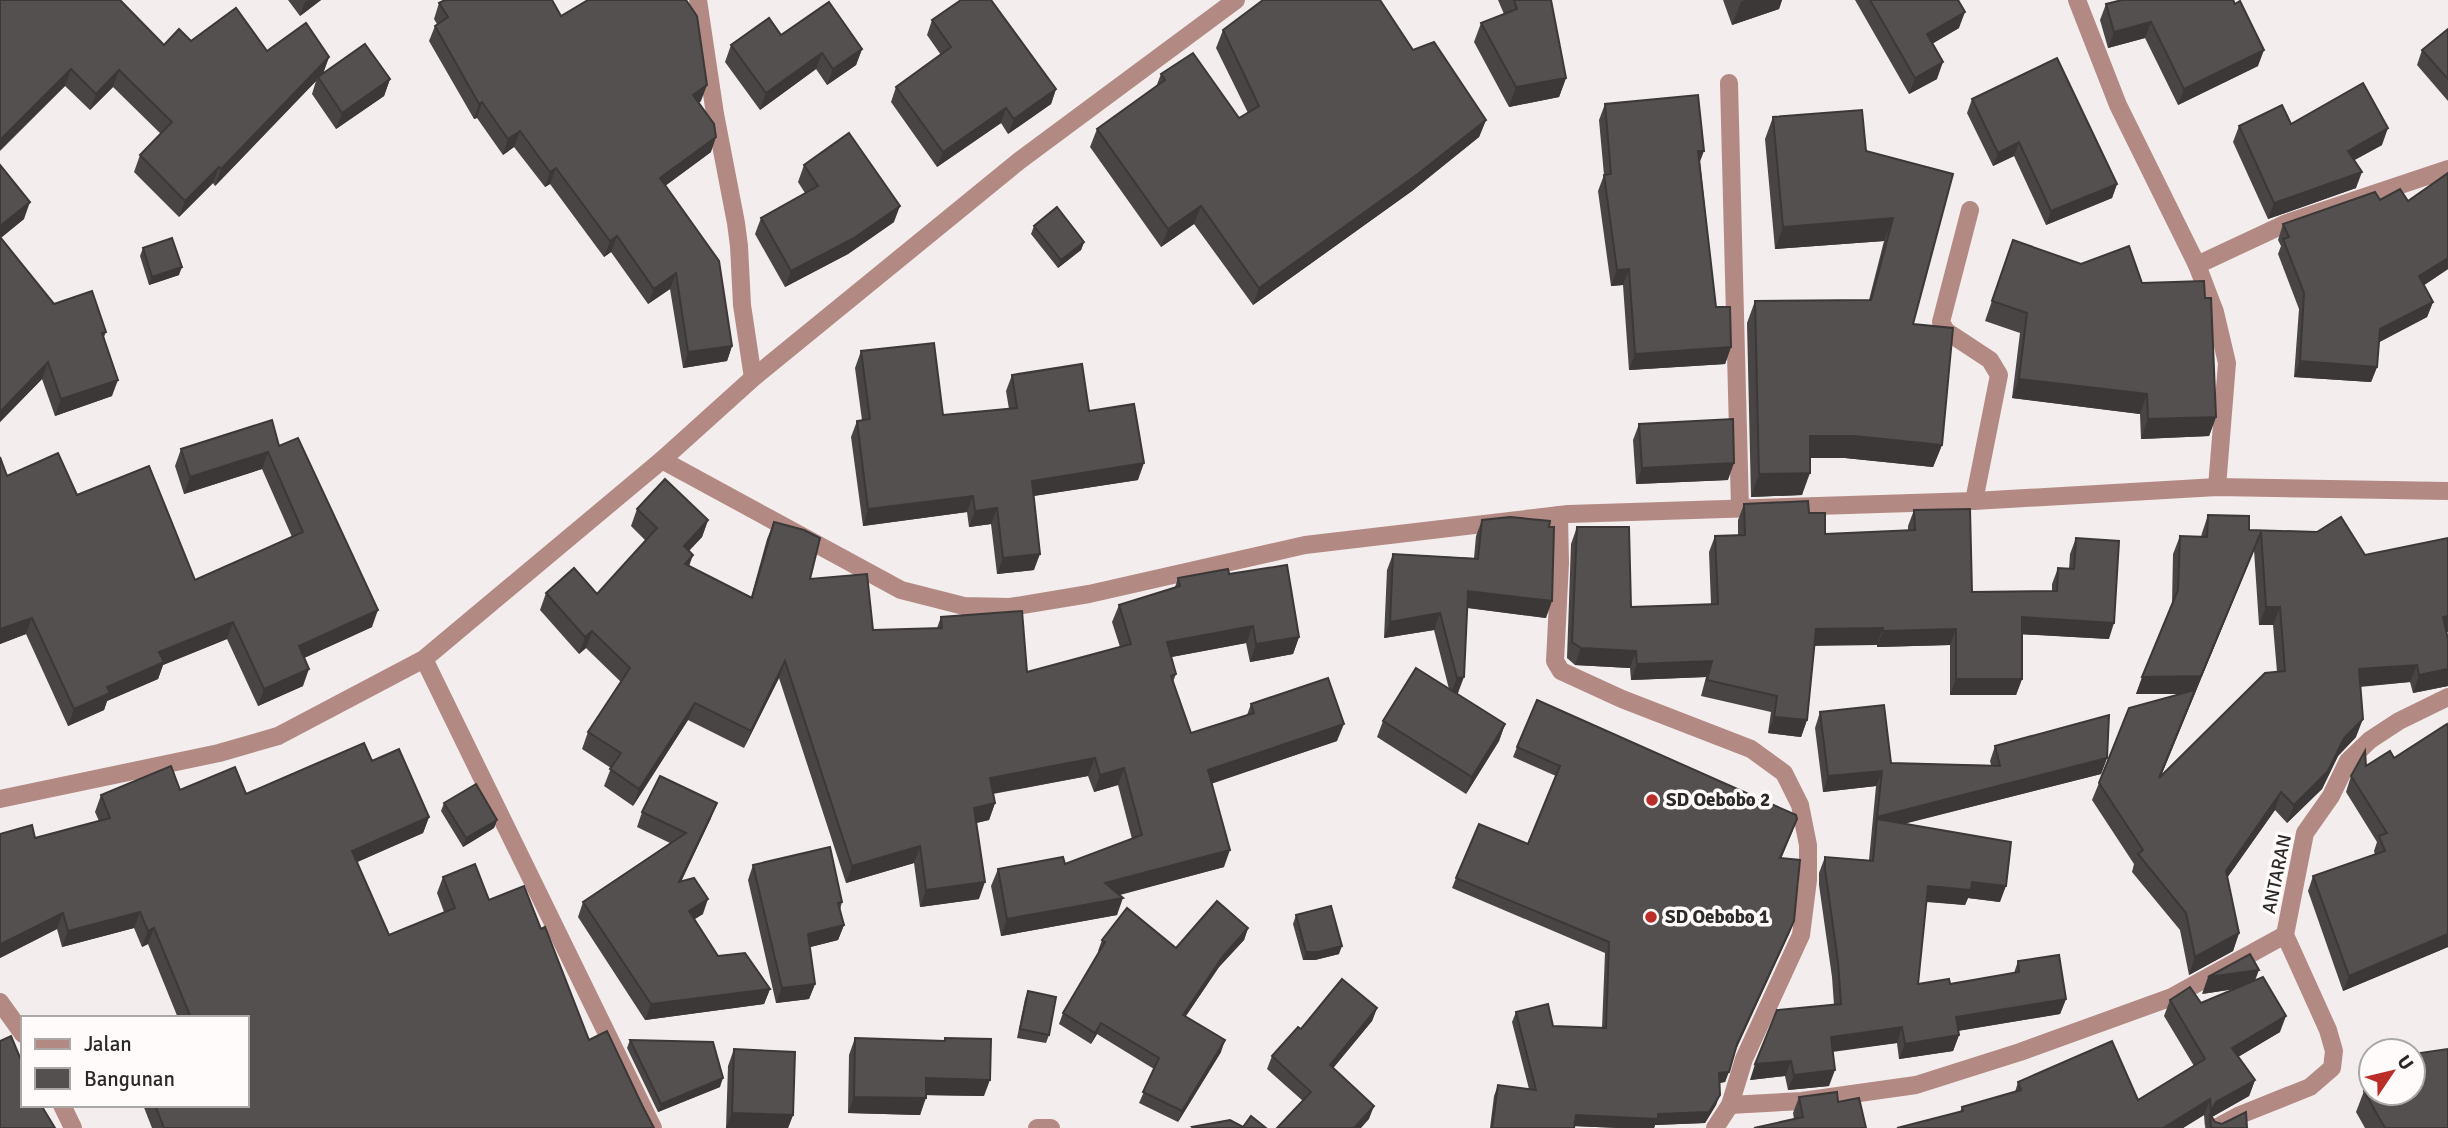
<svg xmlns="http://www.w3.org/2000/svg" width="2448" height="1128" font-family="Signika,sans-serif">
	<style>
		.lines { fill: none; stroke-linecap: round; stroke-linejoin: round }
		.minor { stroke: #b38984; stroke-width: 18 }
		.tertiary { stroke: #b38984; stroke-width: 18 }
		.wall { fill: #484544; fill-rule: evenodd }
		.shaded-wall { fill: #3b3837 }
		.building { fill: #54504f; stroke: #3b3837; stroke-width: 2 }
		.poi-dot { fill: #bb2d28; stroke: #fffbfb; stroke-width: 2.5 }
		.labels { text-anchor: middle; dominant-baseline: central; stroke-width: 7; stroke-linejoin: round; paint-order: stroke }
		.poi-label { font-size: 19px; font-weight: bold; fill: #2a2828; stroke: #fffbfb; text-anchor: start }
		.street-label { font-size: 19px; fill: #2a2828; stroke: #fffbfb }
	</style>
	<rect width="100%" height="100%" fill="#f3eded"/>
	<g class="lines">
		<g class="minor">
			<path d="M698,0L715,114L736,223L739,246L742,305L753,378"/>
			<path d="M2077,0L2118,105L2197,265L2215,312L2227,363L2217,487"/>
			<path d="M1729,83L1740,508"/>
			<path d="M1970,210L1941,322L1946,331L1990,360L1999,375L1974,501"/>
			<path d="M2197,265L2287,223L2448,169"/>
			<path d="M662,460L901,590L964,606L1010,607L1089,594L1305,545L1568,514L1974,501L2217,487L2448,491"/>
			<path d="M1559,515L1560,563L1555,661L1561,671L1622,699L1751,749L1784,773L1800,805L1808,845V880L1801,935L1744,1059L1730,1105L1715,1128"/>
			<path d="M424,659L653,1128"/>
			<path d="M0,1002L23,1034"/>
			<path d="M62,1105L73,1128"/>
			<path d="M1730,1105L1802,1101L1916,1085L2020,1052L2172,997L2285,935"/>
			<path d="M1037,1128H1051"/>
			<path d="M2216,1128L2240,1115L2310,1087L2332,1068L2334,1051L2328,1030L2285,935L2305,833L2331,796L2348,761L2370,740L2399,721L2448,697"/>
		</g>
		<path class="tertiary" d="M0,799L219,753L278,736L424,659L662,460L753,378L1019,161L1236,0"/>
	</g>
	<g class="wall">
		<path d="M0,0L164,45L191,41L267,51L329,57L323,73L390,79L384,96L336,129L312,94L316,81L215,186L213,183L179,217L134,172L140,155L161,134L113,87L90,110L65,86L0,151Z"/>
		<path d="M288,0H321L300,16Z"/>
		<path d="M1498,0H1551L1566,78L1559,97L1509,107L1474,42L1481,23L1504,14Z"/>
		<path d="M1723,0H1782L1779,9L1732,25Z"/>
		<path d="M1855,0H1958L1959,28L1932,44L1937,79L1909,94Z"/>
		<path d="M439,3L561,16L701,101L699,103L711,152L665,186L732,346L727,361L683,368L670,289L648,304L611,252L604,257L550,184L545,187L514,147L503,155L477,118L474,119L429,41L435,26L437,24L434,19Z"/>
		<path d="M2106,4H2235L2258,66L2178,105L2145,38L2108,48L2100,20Z"/>
		<path d="M932,20L1056,89L1051,104L1008,134L1001,123L937,167L891,102L896,87L941,55L927,35Z"/>
		<path d="M2448,29V101L2417,65L2422,50Z"/>
		<path d="M1223,30L1413,50L1486,120L1479,137L1412,191L1253,305L1194,224L1161,247L1090,147L1097,129L1156,87L1161,74L1239,118L1248,113L1216,48Z"/>
		<path d="M731,45L862,49L856,65L827,85L816,69L760,110L725,62Z"/>
		<path d="M1972,99L2117,184L2112,198L2046,225L2014,156L1993,166L1967,113Z"/>
		<path d="M1605,104L1700,162L1716,307L1731,347L1725,364L1629,370L1623,285L1611,286L1598,191L1604,175L1599,120Z"/>
		<path d="M1773,117L1866,151L1953,174L1913,324L1942,445L1933,467L1845,458H1810L1802,495L1751,497L1747,323L1755,301L1869,300L1884,241L1775,249L1765,139Z"/>
		<path d="M2291,124L2382,145L2354,160L2356,188L2268,219L2233,142L2239,126Z"/>
		<path d="M0,165L24,219L1,238L54,304L106,332L104,337L112,396L55,416L42,379L0,422Z"/>
		<path d="M804,165L894,222L848,254L785,287L755,234L761,218L805,193L798,182Z"/>
		<path d="M2448,173V269L2424,285L2433,302L2427,317L2379,342L2377,367L2371,382L2294,377L2299,309L2278,254L2281,246L2278,240L2283,224L2380,200L2408,201Z"/>
		<path d="M1034,226L1084,242L1081,250L1058,268L1031,234Z"/>
		<path d="M143,248L179,275L149,285L140,256Z"/>
		<path d="M2006,260L2081,264L2142,283L2205,298L2216,417L2209,436L2141,439L2140,414L2012,398L2020,333L1985,321Z"/>
		<path d="M861,351L943,415L1009,409L1006,391L1012,375L1089,411L1138,480L1034,496V570L997,574L991,524L969,527L967,512L863,526L851,437L857,421L862,420L855,368Z"/>
		<path d="M1639,424L1728,480L1636,484L1633,440Z"/>
		<path d="M279,446L372,627L304,658L303,686L258,706L227,639L163,665L158,679L107,701L104,710L68,726L26,634L0,644V457L7,476L77,495L195,580L292,537L262,469L184,494L175,466L181,449Z"/>
		<path d="M1744,504L1809,513L1825,534L1908,531V526L1914,510L1972,592L2052,591V584L2058,568L2069,569L2070,554L2076,538L2109,639L2022,634V679L2016,695H1950V645L1877,647V645H1814L1807,720L1801,737L1768,733L1771,712L1701,696L1706,677L1631,680L1630,668L1575,665L1567,658L1571,544L1577,527L1631,607L1711,604L1709,552L1715,536L1738,535V520Z"/>
		<path d="M637,509L708,520L702,537L689,551V566L751,597L767,539L774,522L810,579L873,630L937,628L941,617L1027,672L1120,647L1112,622L1119,605L1175,587L1178,578L1229,574L1299,637L1293,654L1250,662L1246,643L1171,657L1176,674L1173,682L1191,733L1247,715L1251,704L1337,741L1212,783L1224,867L1120,895L1117,915L1001,936L991,886L998,869L1065,864L1132,839L1118,785L1094,792L1088,776L993,794L995,803L989,820L976,823L979,899L920,907L914,863L846,883L779,678L744,748L688,720L633,806L604,786L611,768L582,749L588,732L621,682L586,648L579,654L540,610L546,593L597,594L646,541L631,526Z"/>
		<path d="M2208,515L2249,530L2365,555L2446,632L2448,686L2413,693L2410,682L2360,687L2356,737L2338,756L2322,789L2287,823L2275,810L2227,878L2239,933L2233,951L2189,975L2180,930L2132,872L2134,864L2092,800L2099,783L2182,694H2136L2172,605L2173,554L2180,536L2201,537L2202,533ZM2254,550L2259,625H2273L2277,672L2161,776Z"/>
		<path d="M1482,520L1546,618L1467,608L1458,693L1457,694L1505,724L1499,741L1466,794L1377,737L1383,721L1449,689L1434,630L1384,638L1387,570L1393,554L1474,558L1476,536Z"/>
		<path d="M1820,712L1891,763L1991,765L1990,761L1995,746L2107,758L2101,774L1906,823L2000,902L1968,898L1965,905L1926,902L1918,984H1950L2014,973L2018,961L2066,999L2060,1014L1958,1031L1959,1035L1953,1051L1899,1059L1897,1043L1832,1051L1829,1086L1788,1090L1785,1076L1750,1080L1834,1005L1832,977L1819,885V873L1825,857L1869,860L1876,786L1823,792L1815,728Z"/>
		<path d="M2448,726V947L2343,991L2308,891L2313,876L2375,855L2374,851L2377,842L2346,792L2351,776L2366,766L2394,758Z"/>
		<path d="M1517,747L1793,830L1781,859L1794,921L1735,1050L1725,1082L1720,1083L1716,1105L1705,1123L1655,1125L1654,1128H1619L1574,1126V1128H1490L1494,1096L1498,1085L1529,1089L1512,1022L1516,1012L1553,1026L1602,1028L1605,953L1452,888L1456,878L1528,844L1556,776L1513,757Z"/>
		<path d="M372,761L429,817L423,833L357,862L389,935L444,912L437,893L443,877L489,900L541,929L589,1040L642,1105L654,1128H152L143,1105H247V1018H178L148,944L142,947L134,928L62,947L57,929L0,958V834L35,838L99,821L95,812L101,795L180,790L246,794Z"/>
		<path d="M444,803L497,820L494,828L463,847L441,811Z"/>
		<path d="M642,812L711,818L681,881L703,914L694,919L718,956L770,989L764,1004L645,1020L578,917L583,902L670,843L637,827Z"/>
		<path d="M753,865L842,902L840,910L844,925L838,940L810,947L815,984L809,999L776,1003L748,880Z"/>
		<path d="M1296,915L1339,954L1315,960H1303L1293,924Z"/>
		<path d="M1248,928L1244,940L1219,967L1186,1016L1221,1052L1178,1122L1139,1103L1154,1069L1097,1034L1091,1044L1059,1024L1063,1013L1099,952L1098,951L1102,940L1176,948Z"/>
		<path d="M2255,980L2280,1032L2238,1057L2255,1080L2249,1096L2212,1117L2215,1122L2247,1128H2205L2206,1125L2205,1127L2204,1115L2183,1128H1897L1960,1112L1962,1107L2015,1092L2018,1082L2138,1100L2194,1066L2164,1016L2170,1000L2201,1003L2235,989L2202,994Z"/>
		<path d="M1028,991L1049,1035L1046,1043L1017,1038L1025,999Z"/>
		<path d="M1377,1008L1372,1021L1333,1068L1369,1119L1303,1101L1267,1069L1272,1056L1301,1029Z"/>
		<path d="M855,1038L944,1041L945,1038L984,1096L926,1095L920,1115L848,1113L849,1055Z"/>
		<path d="M630,1040L720,1087L658,1112L627,1048Z"/>
		<path d="M734,1049L793,1115L788,1128H726L728,1066Z"/>
		<path d="M2364,1091L2448,1128H2365L2356,1112Z"/>
		<path d="M1799,1097L1838,1102L1866,1128L1794,1119L1793,1113Z"/>
	</g>
	<g class="shaded-wall">
		<path d="M308,0H321L300,16L305,2Z"/>
		<path d="M1746,0H1782L1779,9L1732,25L1741,2Z"/>
		<path d="M1965,12L1959,28L1921,50L1927,34Z"/>
		<path d="M2151,22L2145,38L2108,48L2114,32Z"/>
		<path d="M862,49L856,65L827,85L833,69Z"/>
		<path d="M2264,50L2258,66L2178,105L2184,89Z"/>
		<path d="M822,53L816,69L760,110L766,93Z"/>
		<path d="M329,57L323,74L318,77L316,81L215,186L221,169Z"/>
		<path d="M1943,62L1937,79L1909,94L1915,78Z"/>
		<path d="M71,69L65,86L0,150V140Z"/>
		<path d="M119,70L113,87L90,110L96,94Z"/>
		<path d="M1566,78L1559,97L1509,107L1516,87Z"/>
		<path d="M390,79L384,96L336,129L342,113Z"/>
		<path d="M707,85L701,101L687,110L693,95Z"/>
		<path d="M1056,89L1051,104L1008,134L1014,119Z"/>
		<path d="M482,102L477,118L474,119L479,104Z"/>
		<path d="M1006,108L1001,123L937,167L943,152Z"/>
		<path d="M1486,120L1479,137L1412,191L1253,305L1259,288Z"/>
		<path d="M2388,128L2382,145L2342,167L2348,151Z"/>
		<path d="M520,131L514,147L503,155L508,139Z"/>
		<path d="M716,137L711,152L654,194L660,178Z"/>
		<path d="M2019,142L2014,156L1993,166L1998,153Z"/>
		<path d="M1698,151H1704L1698,167Z"/>
		<path d="M219,167L213,183L179,217L185,201Z"/>
		<path d="M556,168L550,184L545,187L550,172Z"/>
		<path d="M2362,172L2356,188L2268,219L2274,203Z"/>
		<path d="M2117,184L2112,198L2046,225L2051,211Z"/>
		<path d="M30,202L24,219L0,238V226Z"/>
		<path d="M900,206L894,222L848,254L785,287L791,271Z"/>
		<path d="M1201,206L1194,224L1161,247L1168,229Z"/>
		<path d="M1893,218L1884,241L1775,249L1783,227Z"/>
		<path d="M617,236L611,252L604,257L610,241Z"/>
		<path d="M1084,242L1081,250L1058,268L1061,260Z"/>
		<path d="M2448,258V269L2414,292L2419,276Z"/>
		<path d="M182,267L179,275L149,285L152,277Z"/>
		<path d="M1629,269L1623,285L1611,286L1617,270Z"/>
		<path d="M676,273L670,289L648,304L654,289Z"/>
		<path d="M2433,302L2427,317L2374,345L2380,329Z"/>
		<path d="M732,346L727,361L683,368L688,352Z"/>
		<path d="M1731,347L1725,364L1629,370L1635,354Z"/>
		<path d="M2300,361L2377,367L2371,382L2294,377Z"/>
		<path d="M48,362L42,379L0,422V412Z"/>
		<path d="M2019,379L2147,394L2140,414L2012,398Z"/>
		<path d="M118,380L112,396L55,416L61,399Z"/>
		<path d="M2216,417L2209,436L2141,439L2148,419Z"/>
		<path d="M1810,436H1854L1942,445L1933,467L1845,458H1802Z"/>
		<path d="M268,452L262,469L184,494L190,477Z"/>
		<path d="M1144,463L1138,480L1026,497L1032,481Z"/>
		<path d="M1734,463L1728,480L1636,484L1642,468Z"/>
		<path d="M1810,473L1802,495L1751,497L1759,474Z"/>
		<path d="M973,496L967,512L863,526L868,509Z"/>
		<path d="M997,508L991,524L969,527L975,511Z"/>
		<path d="M708,520L702,537L677,563L684,546Z"/>
		<path d="M2261,532L2254,550L2153,795L2194,694H2136L2142,677Z"/>
		<path d="M1040,554L1034,570L997,574L1003,558Z"/>
		<path d="M693,555L687,572L685,564Z"/>
		<path d="M1468,591L1552,601L1546,618L1462,607Z"/>
		<path d="M2266,607H2280L2273,625H2259Z"/>
		<path d="M378,610L372,627L293,663L299,646Z"/>
		<path d="M1440,613L1434,630L1384,638L1390,622Z"/>
		<path d="M2448,616V632L2437,634L2443,617Z"/>
		<path d="M2022,617L2114,623L2109,639L2016,634Z"/>
		<path d="M32,618L26,634L0,644V629Z"/>
		<path d="M233,622L227,639L163,665L158,679L107,701L104,710L68,726L74,709L159,652Z"/>
		<path d="M1253,626L1246,643L1161,659L1167,642Z"/>
		<path d="M1883,628L1877,645L1810,646L1816,629Z"/>
		<path d="M1956,629L1950,645L1877,647L1883,631Z"/>
		<path d="M592,631L586,648L579,654L585,637Z"/>
		<path d="M1299,637L1293,654L1250,662L1256,644Z"/>
		<path d="M1581,648L1636,651L1630,668L1575,665Z"/>
		<path d="M785,661L779,678L744,748L751,731Z"/>
		<path d="M1712,661L1706,677L1631,680L1637,664Z"/>
		<path d="M2417,665L2410,682L2352,687L2359,669Z"/>
		<path d="M309,669L303,686L258,706L264,689Z"/>
		<path d="M2448,669V686L2413,693L2419,675Z"/>
		<path d="M1464,677L1458,693L1451,694L1457,678Z"/>
		<path d="M1956,679H2022L2016,695H1950Z"/>
		<path d="M695,703L688,720L633,806L639,789Z"/>
		<path d="M1774,717L1807,720L1801,737L1768,733Z"/>
		<path d="M2363,719L2356,737L2338,756L2322,789L2287,823L2294,805L2344,738Z"/>
		<path d="M1344,724L1337,741L1202,787L1208,770Z"/>
		<path d="M1505,724L1499,741L1466,794L1472,777Z"/>
		<path d="M1095,758L1088,776L984,795L990,778Z"/>
		<path d="M2107,758L2101,774L1876,831L1877,819L1872,832L1877,817Z"/>
		<path d="M1124,768L1118,785L1094,792L1100,775Z"/>
		<path d="M1882,771L1876,786L1823,792L1828,776Z"/>
		<path d="M2281,792L2275,810L2219,889L2226,871Z"/>
		<path d="M717,803L711,818L674,897L679,882Z"/>
		<path d="M995,803L989,820L968,825L974,808Z"/>
		<path d="M429,817L423,833L346,867L352,851Z"/>
		<path d="M497,820L494,828L463,847L466,838Z"/>
		<path d="M920,846L914,863L846,883L852,866Z"/>
		<path d="M1230,850L1224,867L1099,900L1105,883Z"/>
		<path d="M985,882L979,899L920,907L926,890Z"/>
		<path d="M1972,882L2006,886L2000,902L1968,898L1965,905L1922,901L1928,886Z"/>
		<path d="M1123,898L1117,915L1001,936L1007,919Z"/>
		<path d="M708,899L703,914L684,926L689,911Z"/>
		<path d="M140,912L134,928L62,947L68,931Z"/>
		<path d="M63,913L57,929L0,958V948L1,944Z"/>
		<path d="M1794,921L1790,932L1734,1054L1737,1044Z"/>
		<path d="M844,925L838,940L803,949L808,934Z"/>
		<path d="M154,928L148,944L142,947L148,931Z"/>
		<path d="M1248,928L1244,940L1219,967L1179,1026L1183,1015L1223,956Z"/>
		<path d="M2239,933L2233,951L2189,975L2195,957Z"/>
		<path d="M2448,934V947L2343,991L2349,976Z"/>
		<path d="M1342,946L1339,954L1315,960H1303L1306,952Z"/>
		<path d="M2259,970L2253,986L2202,994L2208,977Z"/>
		<path d="M815,984L809,999L776,1003L782,988Z"/>
		<path d="M770,989L764,1004L645,1020L651,1004Z"/>
		<path d="M2066,999L2060,1014L1950,1032L1956,1017Z"/>
		<path d="M1377,1008L1372,1021L1325,1078L1330,1065Z"/>
		<path d="M2286,1016L2280,1032L2226,1064L2232,1048Z"/>
		<path d="M1101,1023L1097,1034L1091,1044L1095,1033Z"/>
		<path d="M1902,1027L1897,1043L1825,1053L1831,1037Z"/>
		<path d="M1959,1035L1953,1051L1899,1059L1905,1044Z"/>
		<path d="M1225,1040L1221,1052L1178,1122L1182,1111Z"/>
		<path d="M1791,1061L1785,1076L1750,1080L1755,1064Z"/>
		<path d="M1835,1070L1829,1086L1788,1090L1794,1075Z"/>
		<path d="M1729,1072L1725,1082L1715,1083L1719,1073Z"/>
		<path d="M723,1078L720,1087L658,1112L661,1104Z"/>
		<path d="M926,1078L990,1080L984,1096L920,1095Z"/>
		<path d="M2255,1080L2249,1096L2210,1118V1114L2205,1127L2211,1111L2216,1102Z"/>
		<path d="M1720,1095L1716,1105L1705,1123L1655,1125L1654,1128H1619L1572,1126L1576,1115L1658,1114Z"/>
		<path d="M854,1097L926,1098L920,1115L848,1113Z"/>
		<path d="M2210,1099L2204,1115L2183,1128H2163Z"/>
		<path d="M1374,1106L1369,1119L1361,1128H1354Z"/>
		<path d="M732,1113L793,1115L788,1128H726Z"/>
	</g>
	<g class="building">
		<path d="M0,0H120L164,45L179,29L191,41L236,8L267,51L306,23L329,57L221,169L219,167L185,201L140,155L172,122L119,70L96,94L71,69L0,140Z"/>
		<path d="M445,0H552L561,16L588,0H686L697,16L707,85L693,95L714,124L716,137L660,178L719,261L732,346L688,352L676,273L654,289L617,236L610,241L556,168L550,172L520,131L508,139L482,102L479,104L435,26L448,17L439,3Z"/>
		<path d="M961,0H991L1056,89L1014,119L1006,108L943,152L896,87L951,47L932,20Z"/>
		<path d="M1263,0H1380L1413,50L1434,42L1486,120L1419,173L1259,288L1201,206L1168,229L1097,129L1165,80L1161,74L1193,53L1239,118L1259,106L1223,30Z"/>
		<path d="M1514,0H1551L1566,78L1516,87L1481,23L1517,9Z"/>
		<path d="M1870,0H1958L1965,12L1927,34L1943,62L1915,78Z"/>
		<path d="M2122,0H2233L2235,4L2240,1L2264,50L2184,89L2151,22L2114,32L2106,4Z"/>
		<path d="M829,2L862,49L833,69L822,53L766,93L731,45L769,18L781,35Z"/>
		<path d="M2448,29V79L2422,50Z"/>
		<path d="M365,44L390,79L342,113L318,77Z"/>
		<path d="M2057,58L2117,184L2051,211L2019,142L1998,153L1972,99Z"/>
		<path d="M2363,83L2388,128L2348,151L2362,172L2274,203L2239,126L2282,105L2291,124Z"/>
		<path d="M1698,95L1704,151H1698L1716,307H1730L1731,347L1635,354L1629,269L1617,270L1604,175L1611,174L1605,104Z"/>
		<path d="M1862,110L1866,151L1953,174L1913,324L1953,328L1942,445L1854,436H1810V473L1759,474L1755,301L1871,300L1893,218L1783,227L1773,117Z"/>
		<path d="M849,133L900,206L854,238L791,271L761,218L818,186L804,165Z"/>
		<path d="M0,165L30,202L0,226Z"/>
		<path d="M2448,173V258L2419,276L2433,302L2380,329L2377,367L2300,361L2304,293L2283,239L2289,237L2283,224L2375,192L2380,200L2400,189L2408,201Z"/>
		<path d="M1057,207L1084,242L1061,260L1034,226Z"/>
		<path d="M0,237L54,304L92,291L106,332L102,333L118,380L61,399L48,362L0,412Z"/>
		<path d="M172,238L182,267L152,277L143,248Z"/>
		<path d="M2013,240L2081,264L2129,246L2142,283L2204,281L2205,298H2211L2216,417L2148,419L2147,394L2019,379L2027,313L1992,301Z"/>
		<path d="M934,343L943,415L1017,408L1012,375L1082,364L1089,411L1134,404L1144,463L1032,481L1040,554L1003,558L997,508L975,511L973,496L868,509L857,421L870,419L861,351Z"/>
		<path d="M1733,419L1734,463L1642,468L1639,424Z"/>
		<path d="M272,420L279,446L298,438L378,610L299,646L309,669L264,689L233,622L159,652L164,662L107,687L110,693L74,709L32,618L0,629V457L7,476L58,453L77,495L149,466L195,580L303,532L268,452L190,477L181,449Z"/>
		<path d="M665,479L708,520L684,546L693,555L685,564L752,598L774,522L804,530L820,538L810,579L867,574L873,630L942,628L941,617L1022,611L1027,672L1131,644L1119,605L1180,586L1178,578L1228,569L1229,574L1287,565L1299,637L1256,644L1253,626L1167,642L1176,674L1171,676L1191,733L1254,713L1251,704L1328,678L1344,724L1208,770L1230,850L1105,883L1123,898L1007,919L998,869L1063,857L1065,864L1142,835L1124,768L1100,775L1095,758L990,778L995,803L974,808L985,882L926,890L920,846L852,866L785,661L751,731L695,703L639,789L610,769L621,753L588,732L630,668L592,631L585,637L546,593L574,568L597,594L657,528L637,509Z"/>
		<path d="M1808,501L1809,513H1825V534L1915,530L1914,510L1970,509L1972,592L2057,591L2058,568L2074,569L2076,538L2119,541L2114,623L2022,617V679H1956V629L1883,631V628L1816,629L1807,720L1774,717L1777,696L1707,680L1712,661L1637,664L1636,651L1581,648L1572,642L1577,527H1629L1631,607L1718,604L1715,536L1745,535L1744,504Z"/>
		<path d="M2208,515L2249,516V530L2317,532L2341,517L2365,555L2448,538V616L2443,617L2448,639V669L2419,675L2417,665L2359,669L2363,719L2344,738L2328,771L2294,805L2281,792L2226,871L2239,933L2195,957L2186,913L2138,854L2143,850L2099,783L2129,708L2195,690L2159,778L2265,673L2285,671L2280,607H2266L2261,532L2201,676L2142,677L2178,590L2180,536L2207,537Z"/>
		<path d="M1510,517L1550,521L1549,527H1554L1552,601L1468,591L1464,677L1457,678L1440,613L1390,622L1393,554L1478,559L1482,520Z"/>
		<path d="M1416,668L1505,724L1472,777L1383,721Z"/>
		<path d="M1537,700L1796,815L1797,819L1780,858L1800,860L1794,921L1737,1044L1729,1072L1719,1073L1720,1095L1709,1112L1658,1114V1119L1576,1115L1574,1128H1492L1498,1085L1536,1090L1516,1012L1548,1004L1553,1026L1606,1028L1609,942L1456,878L1479,824L1528,844L1560,766L1517,747Z"/>
		<path d="M1884,705L1891,763L2000,766L1995,746L2109,715L2107,758L1877,817L1882,771L1828,776L1820,712Z"/>
		<path d="M2447,724L2448,726V934L2349,976L2313,876L2385,851L2379,836L2387,833L2351,776L2365,751L2366,766L2390,751L2394,758Z"/>
		<path d="M364,743L372,761L399,749L429,817L352,851L389,935L455,908L443,877L475,864L489,900L524,886L541,929L545,927L589,1040L607,1031L642,1105L654,1128H164L155,1105H247V1018H191L154,928L148,931L140,912L68,931L63,913L1,944L0,942V834L32,825L35,838L110,818L101,795L171,766L180,790L235,767L246,794Z"/>
		<path d="M660,776L717,803L679,882L694,878L708,899L689,911L718,956L745,953L770,989L651,1004L583,902L686,833L642,812Z"/>
		<path d="M476,784L497,820L466,838L444,803Z"/>
		<path d="M1877,819L2011,842L2006,886L1972,882L1971,890L1928,886L1918,984L1949,979L1950,984L2019,972L2018,961L2059,955L2066,999L1956,1017L1959,1035L1905,1044L1902,1027L1831,1037L1835,1070L1794,1075L1791,1061L1755,1064L1777,1010L1841,1004L1838,962L1825,869V857L1873,861Z"/>
		<path d="M830,847L842,902L838,903L844,925L808,934L815,984L782,988L753,865Z"/>
		<path d="M1217,901L1248,928L1223,956L1183,1015L1225,1040L1182,1111L1143,1092L1159,1058L1101,1023L1095,1033L1063,1013L1105,942L1102,940L1127,908L1176,948Z"/>
		<path d="M1331,906L1342,946L1318,952H1306L1296,915Z"/>
		<path d="M2250,954L2259,970L2208,977Z"/>
		<path d="M2263,977L2286,1016L2232,1048L2255,1080L2216,1102L2211,1111L2210,1099L2163,1128H1897L1963,1111L1962,1107L2021,1090L2018,1082L2112,1041L2138,1100L2205,1059L2170,1000L2190,987L2201,1003Z"/>
		<path d="M1342,979L1377,1008L1330,1065L1374,1106L1354,1128H1277L1311,1092L1272,1056L1298,1027L1301,1029Z"/>
		<path d="M1028,991L1056,997L1049,1035L1020,1029Z"/>
		<path d="M11,1036L23,1065V1105H41L55,1128H0V1041Z"/>
		<path d="M855,1038L945,1041V1038L991,1039L990,1080L926,1078V1098L854,1097Z"/>
		<path d="M630,1040L713,1042L723,1078L661,1104Z"/>
		<path d="M734,1049L795,1052L793,1115L732,1113Z"/>
		<path d="M2448,1049V1128H2385L2364,1091L2371,1087V1093H2413V1054Z"/>
		<path d="M1837,1092L1838,1102L1859,1098L1866,1128H1754L1803,1117L1799,1097Z"/>
		<path d="M2246,1112L2247,1128H2211L2210,1114L2215,1122L2222,1124Z"/>
		<path d="M1251,1116L1266,1128H1193L1192,1127L1230,1120L1243,1127Z"/>
	</g>
	<g class="poi-dot">
		<circle cx="1652" cy="800" r="7"/>
		<circle cx="1651" cy="917" r="7"/>
	</g>
	<g class="labels">
		<g class="poi-label">
			<text x="1666" y="800">SD Oebobo 2</text>
			<text x="1665" y="917">SD Oebobo 1</text>
		</g>
		<g class="street-label">
			<text transform="translate(2277 874) rotate(-78)">ANTARAN</text>
		</g>
	</g>
	<rect x="21" y="1016" width="228" height="91" fill="#fffbfb" stroke="#aaa7a7" stroke-width="2"/>
	<rect x="35" y="1039" width="35" height="10" fill="#b38984" stroke="#aaa7a7" stroke-width="2"/>
	<text x="84" y="1051" font-size="21" fill="#2a2828">Jalan</text>
	<rect x="35" y="1068" width="35" height="21" fill="#54504f" stroke="#aaa7a7" stroke-width="2"/>
	<text x="84" y="1086" font-size="21" fill="#2a2828">Bangunan</text>
	<g transform="translate(2392 1072) rotate(55)"><circle r="33" fill="#fffbfb" stroke="#aaa7a7" stroke-width="2"/>
	<path d="M0-5L12 26L0 18L-12 26Z" fill="#bb2d28"/>
	<text y="-10" font-size="19" font-weight="bold" text-anchor="middle" fill="#2a2828">U</text>
	</g>
</svg>
